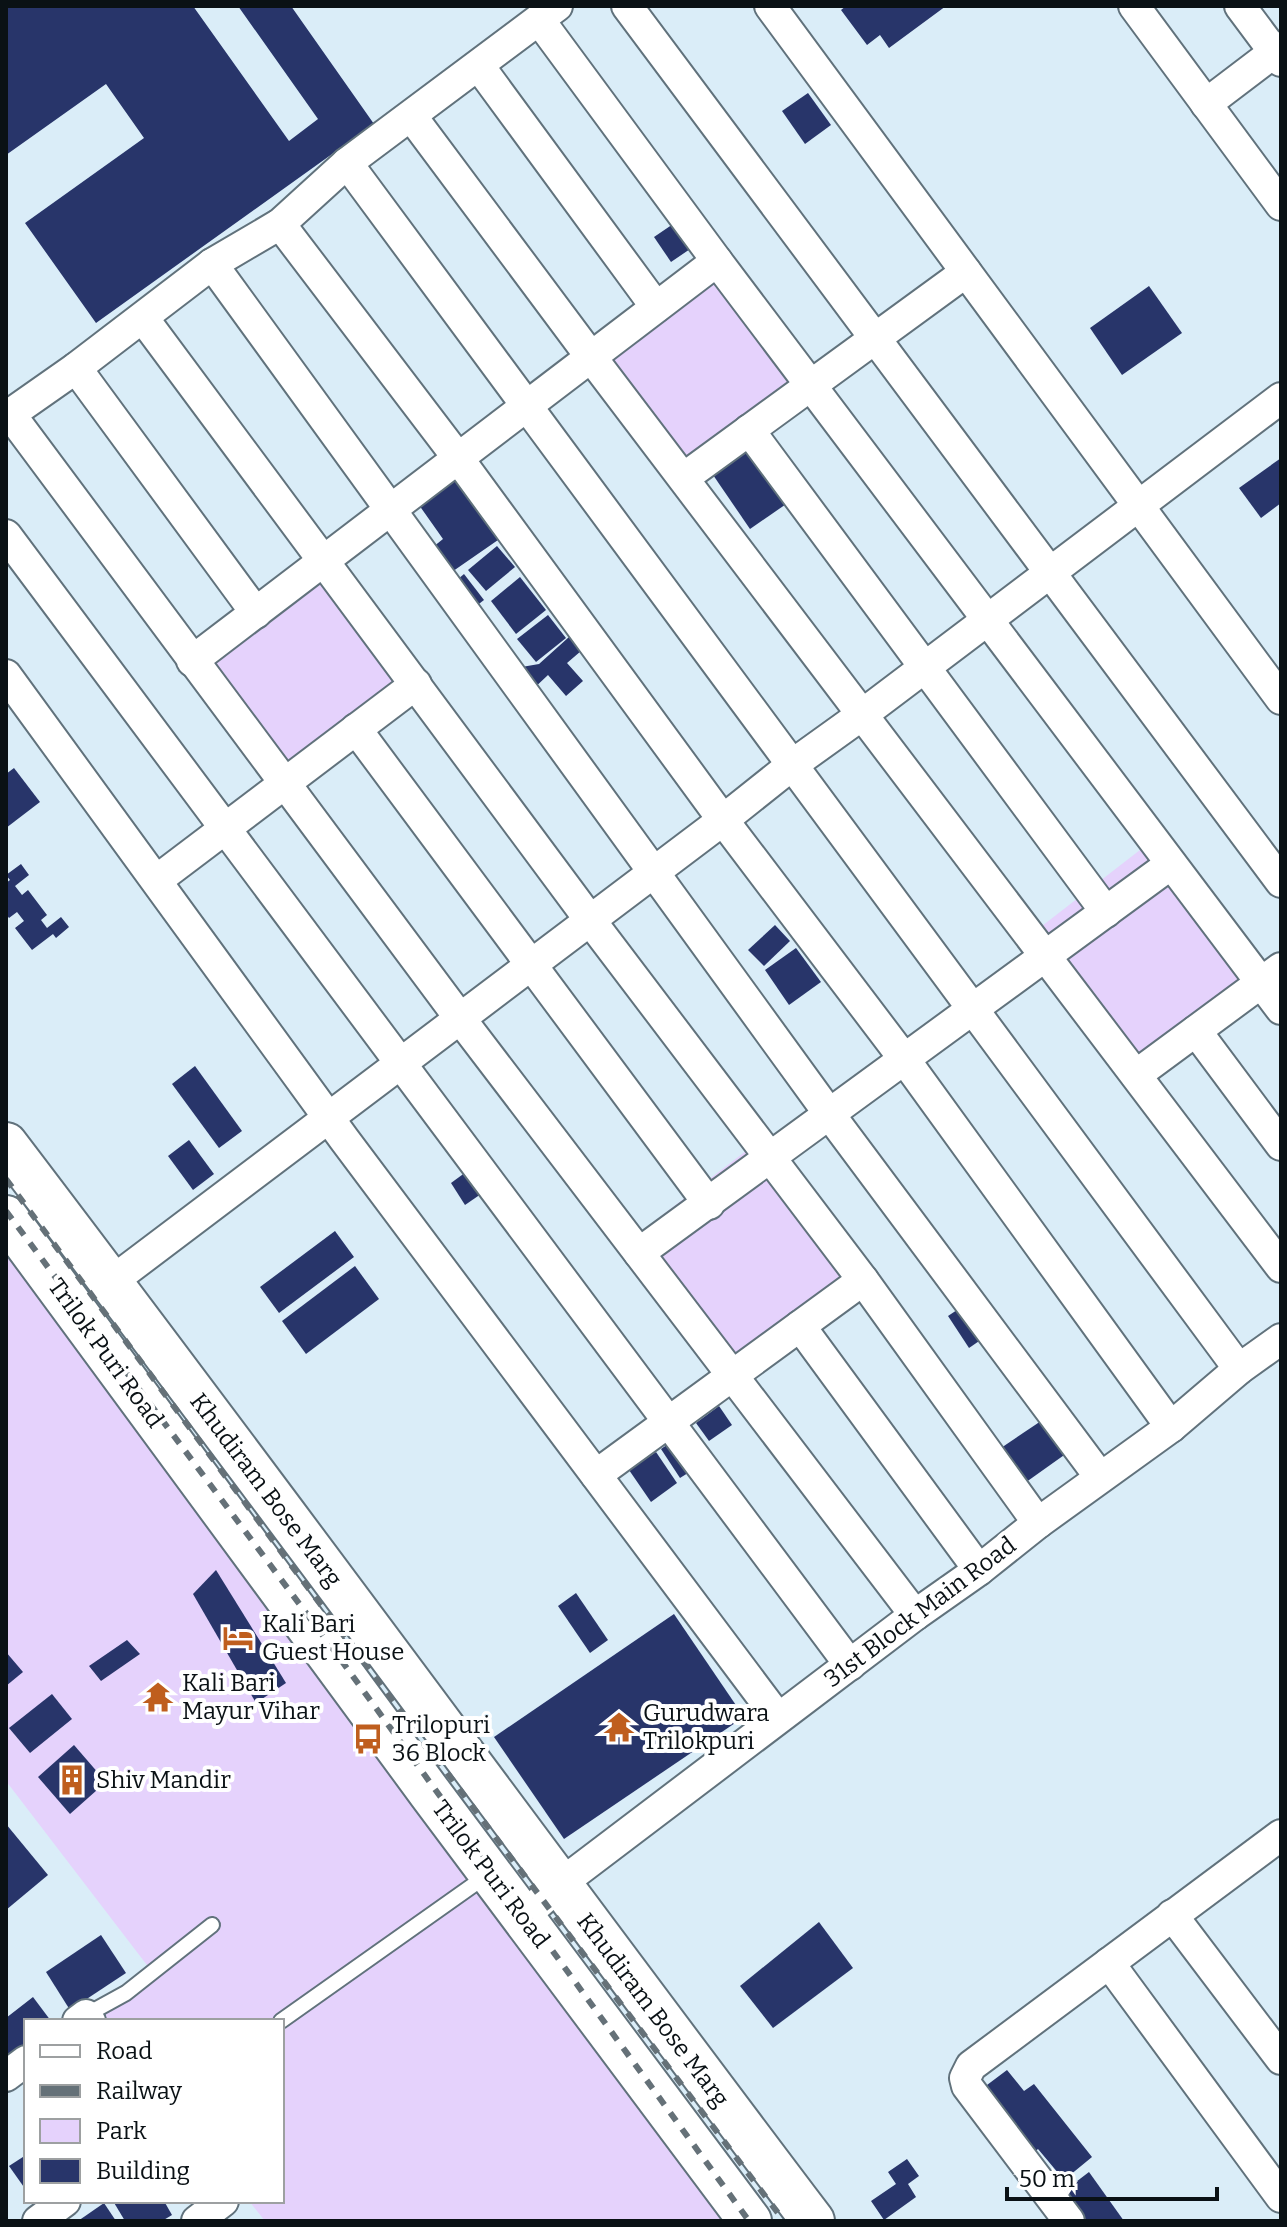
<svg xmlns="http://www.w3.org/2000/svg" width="1287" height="2227" font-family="Bitter,serif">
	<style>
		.green { fill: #e5d2fc }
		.building { fill: #28356a }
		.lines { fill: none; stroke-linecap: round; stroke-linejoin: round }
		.lane-casing { stroke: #61727c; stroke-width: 18 }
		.street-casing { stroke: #61727c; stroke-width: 34 }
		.secondary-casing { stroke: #61727c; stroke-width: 46 }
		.lane { stroke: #fff; stroke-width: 14 }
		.street { stroke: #fff; stroke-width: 30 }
		.secondary { stroke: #fff; stroke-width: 42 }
		.rail { stroke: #657178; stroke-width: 6; stroke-dasharray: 10 10; stroke-linecap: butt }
		.labels { text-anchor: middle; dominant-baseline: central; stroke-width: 8; stroke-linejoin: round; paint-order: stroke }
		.street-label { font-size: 24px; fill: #0a1115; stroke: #fff }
		.poi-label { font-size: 24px; fill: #0a1115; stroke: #fff; text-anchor: start }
	</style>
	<rect width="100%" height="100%" fill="#daedf8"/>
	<g class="green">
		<path d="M703,251L802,386L685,472L587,340Z"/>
		<path d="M311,551L410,685L293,772L195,640Z"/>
		<path d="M1149,843L1248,978L1131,1064L1033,933Z"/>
		<path d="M755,1144L854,1279L737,1365L639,1233Z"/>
		<path d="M6,1228L743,2221H265L249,2201H282V2021H109L102,2012L153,1973L6,1781Z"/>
	</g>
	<g class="building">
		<path d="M10,6H193L289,141L318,119L238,6H291L374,124L96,323L25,223L144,138L106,84L6,155V9Z"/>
		<path d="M846,6H946L889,48L880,35L867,45L841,10Z"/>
		<path d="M808,93L831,125L805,144L782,111Z"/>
		<path d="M679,220L696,245L671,262L654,237Z"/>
		<path d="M1149,286L1182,333L1122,375L1090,328Z"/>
		<path d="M752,443L792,500L750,529L711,472Z"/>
		<path d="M1281,458V503L1261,518L1239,488Z"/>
		<path d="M456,479L498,540L446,576L428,551L443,539L419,505Z"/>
		<path d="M497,546L515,567L486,591L468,570Z"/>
		<path d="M464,574L484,600L471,610L451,585Z"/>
		<path d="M520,577L546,610L516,634L491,601Z"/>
		<path d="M548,615L566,638L536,662L517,639Z"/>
		<path d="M569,637L581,651L567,663L583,681L566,696L548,675L530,692L510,669L539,664Z"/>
		<path d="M14,768L40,802L6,828V774Z"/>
		<path d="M21,864L29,875L15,886L22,895L28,890L47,915L41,920L47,928L61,917L69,927L56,938L53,934L32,950L15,928L24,921L17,912L9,918L6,914V883L10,880L6,875Z"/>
		<path d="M775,925L790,941L764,966L748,950Z"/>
		<path d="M796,948L821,982L789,1005L765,970Z"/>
		<path d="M195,1066L242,1131L219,1148L172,1084Z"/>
		<path d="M189,1140L214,1174L193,1190L168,1156Z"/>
		<path d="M466,1172L481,1194L465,1205L451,1183Z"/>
		<path d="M335,1231L354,1257L279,1313L260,1287Z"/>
		<path d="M355,1266L379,1299L306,1354L282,1321Z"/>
		<path d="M963,1306L985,1337L969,1348L948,1316Z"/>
		<path d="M719,1406L732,1425L709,1441L696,1423Z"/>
		<path d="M1044,1419L1067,1453L1022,1485L998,1450Z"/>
		<path d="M678,1437L699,1466L680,1478L661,1449Z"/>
		<path d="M656,1452L677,1483L651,1502L629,1470Z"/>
		<path d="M216,1570L286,1683L256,1703L193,1594Z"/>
		<path d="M576,1593L608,1640L590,1653L558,1606Z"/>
		<path d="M674,1614L744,1717L564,1839L494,1737Z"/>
		<path d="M127,1640L140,1654L101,1681L89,1666Z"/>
		<path d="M6,1652L23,1672L6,1686Z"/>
		<path d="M52,1694L72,1719L30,1753L9,1728Z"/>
		<path d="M74,1745L106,1782L70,1814L38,1777Z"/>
		<path d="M6,1824L48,1875L6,1910Z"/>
		<path d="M819,1922L853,1968L773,2028L740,1986Z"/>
		<path d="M101,1935L126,1973L70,2010L46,1972Z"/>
		<path d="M33,1997L51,2021H26V2057L6,2072V2018Z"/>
		<path d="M1007,2070L1024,2091L1034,2084L1092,2157L1064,2180L1038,2149L1032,2154L983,2088Z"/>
		<path d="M26,2155V2190L9,2166Z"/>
		<path d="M907,2159L919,2176L908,2184L916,2197L884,2220L871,2201L896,2184L888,2172Z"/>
		<path d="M1089,2172L1124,2221H1080L1055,2198Z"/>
		<path d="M113,2201H164L172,2215L162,2221H125Z"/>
		<path d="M104,2203L116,2221H78Z"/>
	</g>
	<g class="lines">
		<g class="lane-casing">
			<g id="lane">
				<path d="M86,2015L126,1993L212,1925"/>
				<path d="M281,2021L486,1876"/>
			</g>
		</g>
		<g class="street-casing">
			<g id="street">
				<path d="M627,6L1281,882"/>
				<path d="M770,6L1281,699"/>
				<path d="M1134,6L1281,205"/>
				<path d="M1240,6L1281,61"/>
				<path d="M540,21L717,261L1281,1009"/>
				<path d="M479,66L656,307"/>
				<path d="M1206,104L1281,47"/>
				<path d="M412,117L591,357L1281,1267"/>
				<path d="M347,163L1239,1369"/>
				<path d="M280,224L458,458L723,820L905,1060L1171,1427"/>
				<path d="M212,264L830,1115L1100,1477"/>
				<path d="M143,318L590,920L863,1280L1038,1523"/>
				<path d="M76,368L256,613"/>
				<path d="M10,414L459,1017L915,1615"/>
				<path d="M6,417L76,368L212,264L280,224L347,163L557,6"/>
				<path d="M749,430L1106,912"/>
				<path d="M685,477L966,272"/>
				<path d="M6,535L850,1665"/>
				<path d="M192,661L717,261"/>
				<path d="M6,675L344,1139L778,1718"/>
				<path d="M356,729L709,1204"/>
				<path d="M157,880L416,684"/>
				<path d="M1196,1031L1281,1145"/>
				<path d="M1136,1075L1281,968"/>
				<path d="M639,1253L1171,864"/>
				<path d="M111,1282L723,820L792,765L863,714L1281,398"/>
				<path d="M800,1326L979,1570"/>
				<path d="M596,1475L863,1280"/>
				<path d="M1172,1915L1281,2059"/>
				<path d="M523,1917L559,1885L915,1615L979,1570L1038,1523L1171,1427L1239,1369L1281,1339"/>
				<path d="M1109,1963L1281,2197"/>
				<path d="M78,2021L86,2015L90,2021"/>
				<path d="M6,2076L26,2061"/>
				<path d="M38,2221L65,2201"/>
				<path d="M197,2221L223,2201"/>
				<path d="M1069,2221L967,2086L965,2078L971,2066L1281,1835"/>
			</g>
		</g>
		<g class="secondary-casing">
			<g id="secondary">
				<path d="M6,1144C278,1501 542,1863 813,2221"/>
				<path d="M6,1217L430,1793L750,2221"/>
			</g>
		</g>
		<use href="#lane" class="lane"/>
		<use href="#street" class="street"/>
		<use href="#secondary" class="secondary"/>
		<g class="rail">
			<path d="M6,1179L288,1561L784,2221"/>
			<path d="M6,1211L333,1649L749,2221"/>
		</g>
	</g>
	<defs>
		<g id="hotel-bare" transform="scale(2.4)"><path d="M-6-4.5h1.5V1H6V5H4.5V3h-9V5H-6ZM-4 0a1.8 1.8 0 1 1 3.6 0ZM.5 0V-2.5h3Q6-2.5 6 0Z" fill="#bf5e1e" stroke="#fff" stroke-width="2.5" paint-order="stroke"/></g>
		<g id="temple-bare" transform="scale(2.4)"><path d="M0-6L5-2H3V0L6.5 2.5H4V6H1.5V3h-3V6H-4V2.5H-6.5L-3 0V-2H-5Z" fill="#bf5e1e" stroke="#fff" stroke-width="2.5" paint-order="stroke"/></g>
		<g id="bus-bare" transform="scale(2.4)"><path d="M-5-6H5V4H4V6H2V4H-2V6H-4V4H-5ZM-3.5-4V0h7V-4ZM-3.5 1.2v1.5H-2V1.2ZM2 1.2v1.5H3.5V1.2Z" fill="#bf5e1e" stroke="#fff" stroke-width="2.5" paint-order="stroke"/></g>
		<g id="building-bare" transform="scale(2.4)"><path d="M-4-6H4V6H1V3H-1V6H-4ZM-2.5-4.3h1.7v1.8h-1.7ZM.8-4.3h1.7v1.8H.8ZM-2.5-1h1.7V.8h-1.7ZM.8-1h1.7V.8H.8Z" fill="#bf5e1e" stroke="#fff" stroke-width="2.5" paint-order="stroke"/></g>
	</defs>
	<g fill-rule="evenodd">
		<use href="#hotel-bare" x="238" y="1638"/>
		<use href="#temple-bare" x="158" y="1697"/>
		<use href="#temple-bare" x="619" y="1727"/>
		<use href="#bus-bare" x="368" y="1739"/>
		<use href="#building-bare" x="72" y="1780"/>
	</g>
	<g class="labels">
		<g class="street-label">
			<text transform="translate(106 1353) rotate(54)">Trilok Puri Road</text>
			<text transform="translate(266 1490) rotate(53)">Khudiram Bose Marg</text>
			<text transform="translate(920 1612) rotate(-37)">31st Block Main Road</text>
			<text transform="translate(491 1874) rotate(53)">Trilok Puri Road</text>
			<text transform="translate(653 2010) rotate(53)">Khudiram Bose Marg</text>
		</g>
		<g class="poi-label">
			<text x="262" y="1624">Kali Bari<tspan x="262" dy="28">Guest House</tspan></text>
			<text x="182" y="1683">Kali Bari<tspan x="182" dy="28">Mayur Vihar</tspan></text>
			<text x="643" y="1713">Gurudwara<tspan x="643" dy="28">Trilokpuri</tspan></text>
			<text x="392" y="1725">Trilopuri<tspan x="392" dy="28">36 Block</tspan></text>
			<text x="96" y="1780">Shiv Mandir</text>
		</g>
	</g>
	<rect width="1287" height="2227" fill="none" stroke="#0a1115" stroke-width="16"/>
	<rect x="24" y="2019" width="260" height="184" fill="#ffffff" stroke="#9da0a1" stroke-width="2"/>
	<rect x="40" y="2045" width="40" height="12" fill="#ffffff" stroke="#9da0a1" stroke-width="2"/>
	<text x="96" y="2059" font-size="24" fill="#0a1115">Road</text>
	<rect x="40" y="2085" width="40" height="12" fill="#657178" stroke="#9da0a1" stroke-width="2"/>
	<text x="96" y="2099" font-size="24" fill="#0a1115">Railway</text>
	<rect x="40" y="2119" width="40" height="24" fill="#e5d2fc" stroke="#9da0a1" stroke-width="2"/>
	<text x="96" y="2139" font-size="24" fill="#0a1115">Park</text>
	<rect x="40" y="2159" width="40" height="24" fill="#28356a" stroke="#9da0a1" stroke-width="2"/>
	<text x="96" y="2179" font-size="24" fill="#0a1115">Building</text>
	<path d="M1007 2187v12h210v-12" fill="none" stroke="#0a1115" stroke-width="4"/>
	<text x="1019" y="2187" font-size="24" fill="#0a1115" stroke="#ffffff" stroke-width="6" paint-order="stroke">50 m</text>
</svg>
